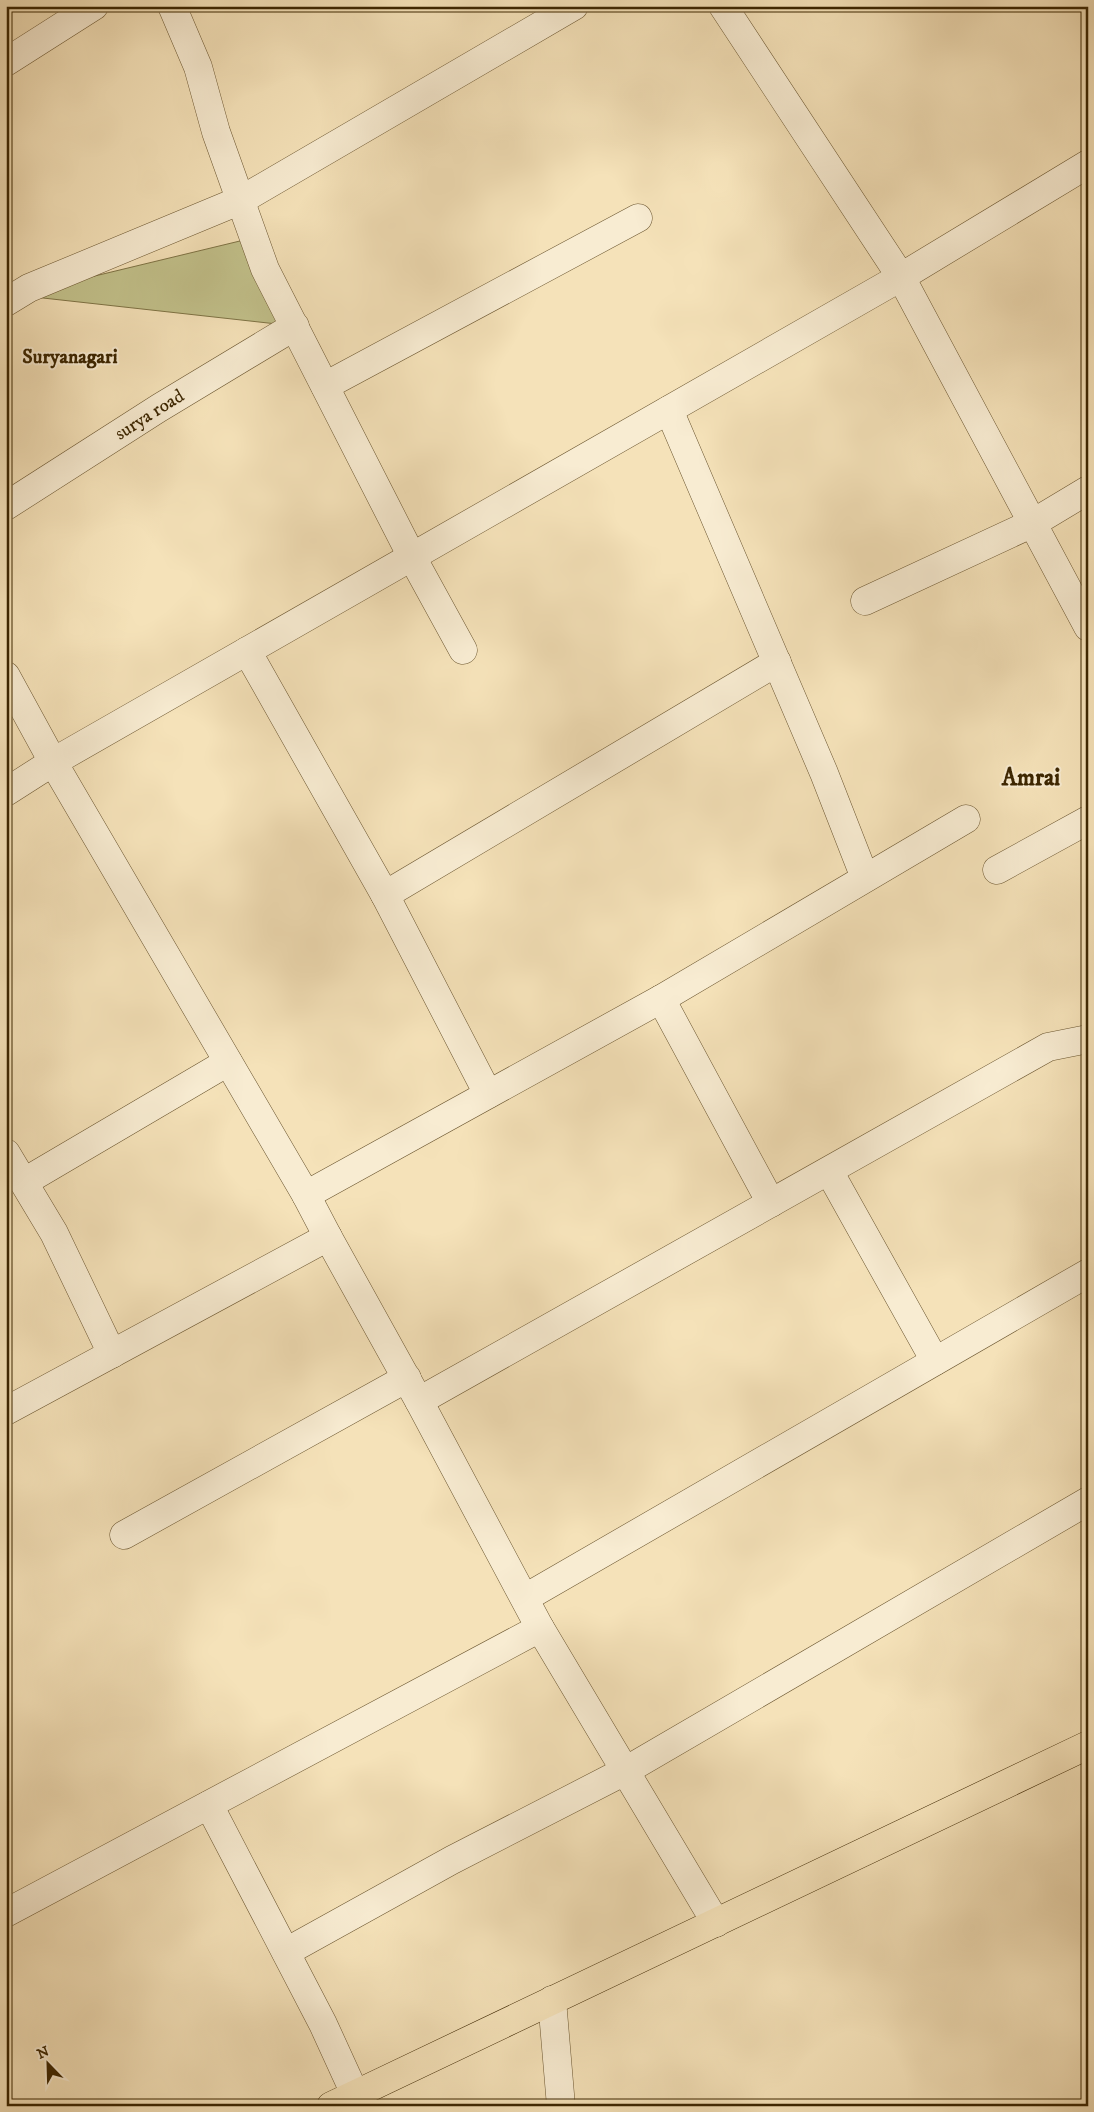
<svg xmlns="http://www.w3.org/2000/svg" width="1094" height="2112" font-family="'IM FELL DW Pica',serif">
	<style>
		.green { fill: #c2c18b; stroke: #7f7446 }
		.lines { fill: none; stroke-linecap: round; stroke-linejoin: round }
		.minor-casing { stroke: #6a552f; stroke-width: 29 }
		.major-casing { stroke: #3c2601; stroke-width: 29 }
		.minor { stroke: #f8ecd2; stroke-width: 28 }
		.major { stroke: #f5e2b9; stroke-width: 28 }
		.labels { text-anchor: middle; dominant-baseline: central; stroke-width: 4; stroke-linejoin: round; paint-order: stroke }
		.street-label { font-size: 19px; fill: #3c2601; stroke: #f8ecd2 }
		.neighbourhood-label { font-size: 20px; font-weight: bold; fill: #3c2601; stroke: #f8ecd2 }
		.district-label { font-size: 24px; font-weight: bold; fill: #3c2601; stroke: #f8ecd2 }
	</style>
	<rect width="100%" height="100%" fill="#f5e2b9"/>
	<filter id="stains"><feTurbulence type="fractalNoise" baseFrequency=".004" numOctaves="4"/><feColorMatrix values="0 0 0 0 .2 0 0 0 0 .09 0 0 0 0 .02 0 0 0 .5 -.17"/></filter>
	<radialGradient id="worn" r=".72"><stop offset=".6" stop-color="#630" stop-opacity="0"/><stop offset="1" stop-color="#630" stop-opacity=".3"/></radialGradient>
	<path class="green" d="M244,240L295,326L16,295Z"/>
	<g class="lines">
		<g class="minor-casing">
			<g id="minor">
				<path d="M172,6L198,67L216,132L265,269L412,557L463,650"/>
				<path d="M723,6L901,277L1088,164"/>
				<path d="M6,62L94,6"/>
				<path d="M6,302L29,288L241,200L574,6"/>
				<path d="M325,386L638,218"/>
				<path d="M669,410L824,773L865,878"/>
				<path id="s1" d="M6,506L159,408L295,326"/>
				<path d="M865,601L1033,523L1088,490"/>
				<path d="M247,651L385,895L488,1094"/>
				<path d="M6,676L53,762L306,1195L328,1237L419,1401L540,1628L716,1923"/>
				<path d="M6,792L53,762L901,277L1088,627"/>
				<path d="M997,870L1088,820"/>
				<path d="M385,895L777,662"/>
				<path d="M661,999L966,819"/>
				<path d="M6,1153L54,1233L112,1354"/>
				<path d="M829,1171L935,1361"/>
				<path d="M24,1182L228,1062"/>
				<path d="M306,1195L661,999L771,1203"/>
				<path d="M419,1401L1048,1047L1088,1039"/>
				<path d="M6,1411L328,1237"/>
				<path d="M124,1535L407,1378"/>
				<path d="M525,1598L1088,1273"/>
				<path d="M209,1805L323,2024L355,2094"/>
				<path d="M6,1913L540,1628"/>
				<path d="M286,1952L452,1860L625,1771L1088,1501"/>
				<path d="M552,2000L561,2106"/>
			</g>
		</g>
		<g class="major-casing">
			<path id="major" d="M331,2106L1088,1745"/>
		</g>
		<use href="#minor" class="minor"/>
		<use href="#major" class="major"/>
	</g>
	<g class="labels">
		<g class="street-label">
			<text stroke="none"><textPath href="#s1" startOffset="170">surya road</textPath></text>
		</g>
		<g class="neighbourhood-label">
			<text x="70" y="357">Suryanagari</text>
		</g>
		<g class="district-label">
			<text x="1031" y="778">Amrai</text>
		</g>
	</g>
	<rect width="1094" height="2112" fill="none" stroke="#f5e2b9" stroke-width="25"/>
	<rect x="8" y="8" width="1079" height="2097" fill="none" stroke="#3c2601" stroke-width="2.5"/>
	<rect x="12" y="12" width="1069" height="2087" fill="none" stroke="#3c2601"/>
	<g transform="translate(48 2064) rotate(337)" stroke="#f8ecd2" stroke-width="4" paint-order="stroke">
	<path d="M0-4L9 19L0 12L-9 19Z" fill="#3c2601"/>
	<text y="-8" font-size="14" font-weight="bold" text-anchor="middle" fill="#3c2601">N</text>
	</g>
	<rect width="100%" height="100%" filter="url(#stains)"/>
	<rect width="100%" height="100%" fill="url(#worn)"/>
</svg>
